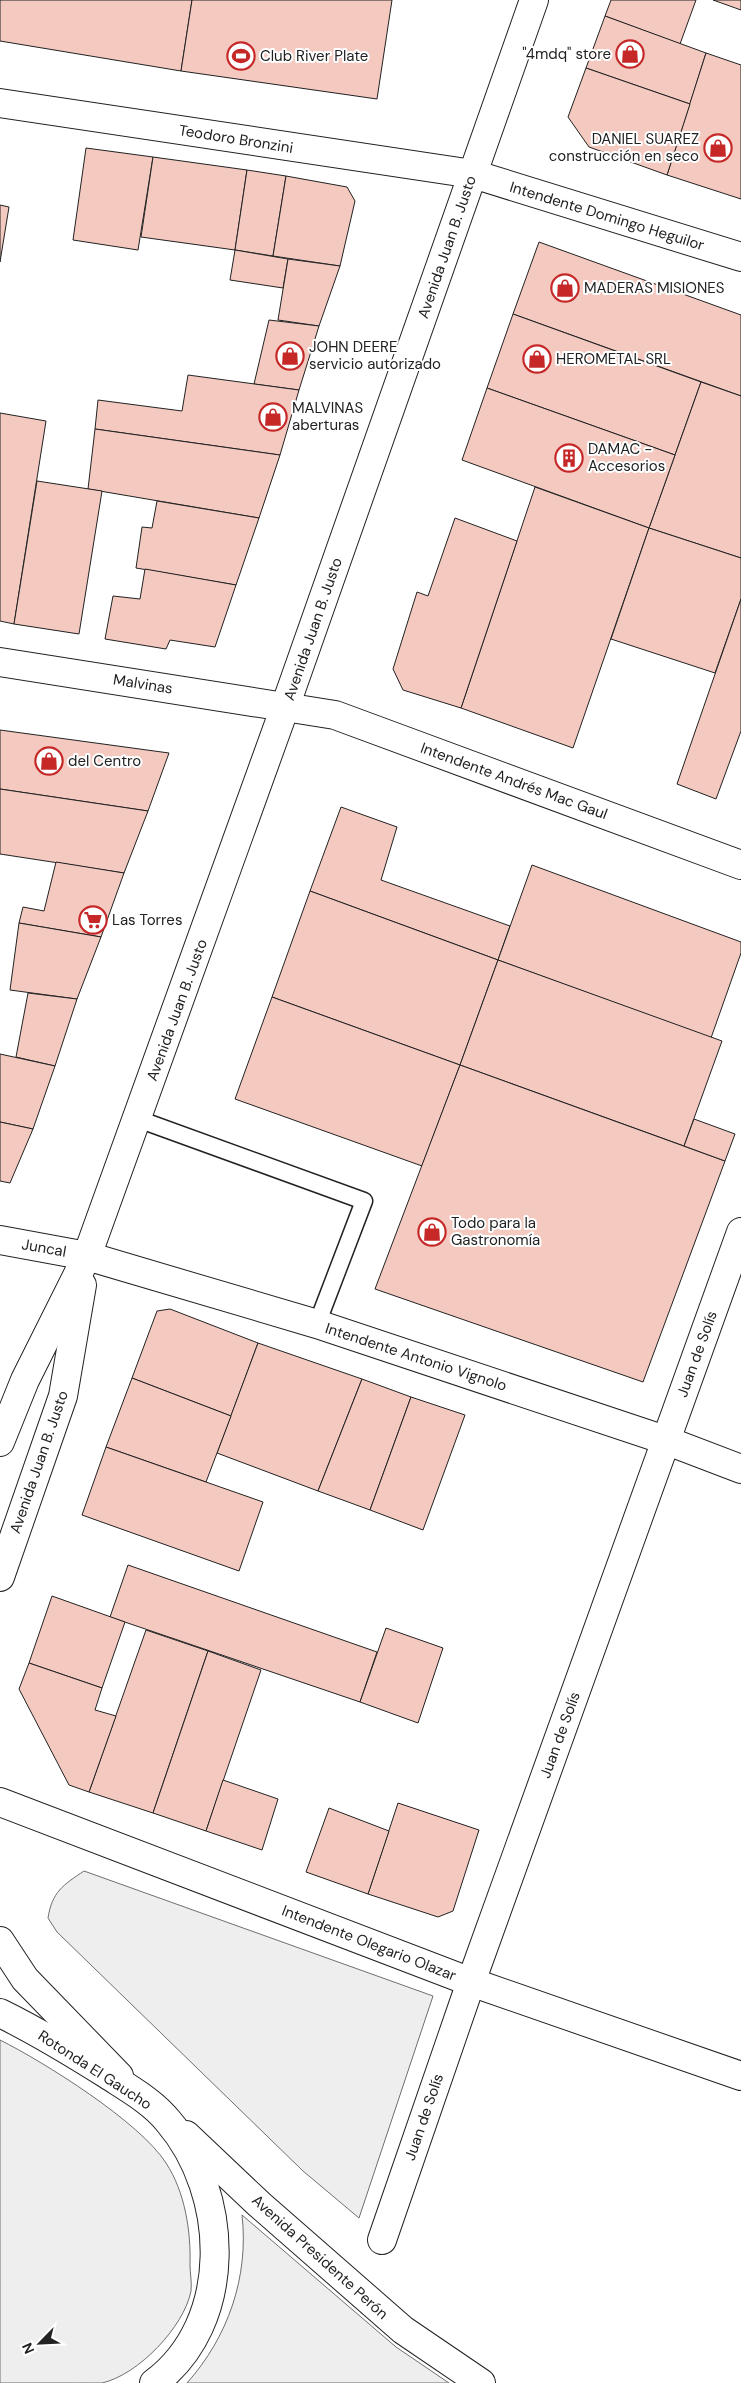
<svg xmlns="http://www.w3.org/2000/svg" width="741" height="2383" font-family="'DM Sans',sans-serif">
	<style>
		.green { fill: #eee; stroke: #6f6f6f }
		.building { fill: #f3c9c0; stroke: #222 }
		.lines { fill: none; stroke-linecap: round; stroke-linejoin: round }
		.lane-casing { stroke: #222; stroke-width: 19 }
		.street-casing { stroke: #222; stroke-width: 30 }
		.primary-casing { stroke: #222; stroke-width: 30 }
		.highway-casing { stroke: #222; stroke-width: 30 }
		.lane { stroke: #fff; stroke-width: 16 }
		.street { stroke: #fff; stroke-width: 28 }
		.primary { stroke: #fff; stroke-width: 28 }
		.highway { stroke: #fff; stroke-width: 28 }
		.labels { text-anchor: middle; dominant-baseline: central; stroke-width: 4; stroke-linejoin: round; paint-order: stroke }
		.poi-label { font-size: 15px; fill: #222; stroke: #fff; text-anchor: start }
		.street-label { font-size: 15px; fill: #222; stroke: #fff }
	</style>
	<rect width="100%" height="100%" fill="#fff"/>
	<g class="green">
		<path d="M84,1871L433,1996L359,2218L303,2171L57,1932L48,1918C52,1892 63,1885 84,1871Z"/>
		<path d="M0,2040C44,2062 140,2122 166,2163C185,2192 191,2231 190,2265C190,2273 192,2283 191,2291C184,2327 138,2375 102,2383C93,2383 81,2383 72,2383C48,2383 24,2383 0,2383Z"/>
		<path d="M242,2215L396,2347L449,2383H187C228,2337 249,2277 242,2215Z"/>
	</g>
	<g class="building">
		<path d="M0,0H192L181,71L0,41Z"/>
		<path d="M192,0H392L377,99L181,71Z"/>
		<path d="M611,0H696L680,44L605,16Z"/>
		<path d="M713,0H741V10Z"/>
		<path d="M605,16L706,53L690,104L586,68Z"/>
		<path d="M706,53L741,65V199L667,175Z"/>
		<path d="M586,68L690,104L667,175L589,147L568,117Z"/>
		<path d="M86,148L153,157L138,250L73,240Z"/>
		<path d="M153,157L247,170L235,250L141,237Z"/>
		<path d="M247,170L286,176L273,256L235,250Z"/>
		<path d="M286,176L347,187L355,201L340,266L273,256Z"/>
		<path d="M0,205L9,207L0,262Z"/>
		<path d="M539,242L741,315V396L513,314Z"/>
		<path d="M235,250L288,259L283,288L230,280Z"/>
		<path d="M288,259L340,266L319,326L278,320Z"/>
		<path d="M513,314L701,382L675,455L487,388Z"/>
		<path d="M269,320L319,326L299,390L254,384Z"/>
		<path d="M188,375L299,390L280,455L95,429L98,400L182,411Z"/>
		<path d="M701,382L741,396V558L649,528Z"/>
		<path d="M487,388L675,455L649,528L462,460Z"/>
		<path d="M0,413L46,421L14,624L0,621Z"/>
		<path d="M95,429L280,455L259,518L88,489Z"/>
		<path d="M37,481L102,491L79,634L14,624Z"/>
		<path d="M535,487L649,528L573,748L461,708Z"/>
		<path d="M157,501L259,518L236,585L136,568L142,527L152,528Z"/>
		<path d="M455,518L517,541L461,708L403,690L393,669L417,592L428,596Z"/>
		<path d="M649,528L741,558V599L715,673L611,639Z"/>
		<path d="M145,569L236,585L215,647L170,640L166,649L105,639L113,596L140,599Z"/>
		<path d="M741,599V731L716,799L677,784Z"/>
		<path d="M0,730L169,753L148,811L0,789Z"/>
		<path d="M0,789L148,811L124,873L0,854Z"/>
		<path d="M341,807L397,827L381,880L510,926L498,960L310,891Z"/>
		<path d="M56,862L124,873L101,937L19,923L23,907L44,911Z"/>
		<path d="M532,865L741,942V953L711,1038L498,960Z"/>
		<path d="M310,891L498,960L460,1065L272,997Z"/>
		<path d="M19,923L101,937L77,999L10,990Z"/>
		<path d="M498,960L722,1041L684,1146L460,1065Z"/>
		<path d="M28,993L77,999L55,1066L16,1057Z"/>
		<path d="M272,997L460,1065L422,1166L235,1099Z"/>
		<path d="M0,1054L55,1066L33,1129L0,1122Z"/>
		<path d="M460,1065L725,1161L643,1382L375,1289Z"/>
		<path d="M694,1119L735,1134L725,1161L684,1146Z"/>
		<path d="M0,1122L33,1129L10,1183L0,1181Z"/>
		<path d="M170,1309L258,1343L231,1416L132,1378L157,1311Z"/>
		<path d="M258,1343L362,1379L318,1491L217,1453Z"/>
		<path d="M132,1378L231,1416L206,1482L106,1447Z"/>
		<path d="M362,1379L411,1397L370,1510L318,1491Z"/>
		<path d="M411,1397L465,1415L423,1530L370,1510Z"/>
		<path d="M106,1447L263,1502L239,1571L82,1515Z"/>
		<path d="M128,1565L377,1652L360,1702L110,1617Z"/>
		<path d="M52,1596L125,1622L102,1688L29,1663Z"/>
		<path d="M386,1628L443,1648L418,1723L360,1702Z"/>
		<path d="M146,1630L208,1651L153,1813L89,1792Z"/>
		<path d="M208,1651L261,1670L206,1831L153,1813Z"/>
		<path d="M29,1663L102,1688L95,1710L116,1716L89,1792L69,1785L19,1689Z"/>
		<path d="M223,1780L278,1799L262,1850L206,1831Z"/>
		<path d="M398,1803L479,1830L453,1911L438,1917L368,1894Z"/>
		<path d="M329,1808L389,1831L368,1894L306,1872Z"/>
	</g>
	<g class="lines">
		<g class="lane-casing">
			<path id="lane" d="M138,1119L364,1201L317,1324"/>
		</g>
		<g class="street-casing">
			<g id="street">
				<path d="M0,103L473,174L741,257"/>
				<path d="M0,662L335,715L741,865"/>
				<path d="M0,1240L87,1256L317,1324L665,1440L741,1469"/>
				<path d="M0,1802L471,1982L741,2076"/>
				<path d="M382,2240L471,1982L741,1232"/>
			</g>
		</g>
		<g class="primary-casing">
			<g id="primary">
				<path d="M0,1442L25,1380L87,1256L285,707L534,0"/>
				<path d="M0,1577L63,1396L82,1285"/>
				<path d="M0,1941L25,1979L119,2076"/>
			</g>
		</g>
		<g class="highway-casing">
			<g id="highway">
				<path d="M0,2013C37,2031 73,2053 108,2075C128,2088 153,2102 168,2121C230,2193 235,2323 154,2383"/>
				<path d="M186,2135L259,2204L403,2330L481,2383"/>
			</g>
		</g>
		<use href="#lane" class="lane"/>
		<use href="#street" class="street"/>
		<use href="#primary" class="primary"/>
		<use href="#highway" class="highway"/>
	</g>
	<defs>
		<g id="shop-ring" transform="scale(1.4375)"><circle r="9.5" fill="#fff" stroke="#c62828" stroke-width="1.5"/><path d="M-5-2.5h2.3a2.7 3.5 0 0 1 5.4 0H5L5.5 6h-11ZM-1.5-2.5h3a1.5 2.3 0 0 0-3 0Z" fill="#c62828"/></g>
		<g id="stadium-ring" transform="scale(1.4375)"><circle r="9.5" fill="#fff" stroke="#c62828" stroke-width="1.5"/><path d="M0-5a6.5 5 0 1 0 0 10a6.5 5 0 1 0 0-10ZM-3.5-1.8h7v3.6h-7Z" fill="#c62828"/></g>
		<g id="building-ring" transform="scale(1.4375)"><circle r="9.5" fill="#fff" stroke="#c62828" stroke-width="1.5"/><path d="M-4-6H4V6H1V3H-1V6H-4ZM-2.5-4.3h1.7v1.8h-1.7ZM.8-4.3h1.7v1.8H.8ZM-2.5-1h1.7V.8h-1.7ZM.8-1h1.7V.8H.8Z" fill="#c62828"/></g>
		<g id="supermarket-ring" transform="scale(1.4375)"><circle r="9.5" fill="#fff" stroke="#c62828" stroke-width="1.5"/><path d="M-6-5.5h2.5l.6 2H6L4.5 2H-2.5L-4.4-4H-6ZM-1.5 3.2a1.3 1.3 0 1 0 .1 0ZM3 3.2a1.3 1.3 0 1 0 .1 0Z" fill="#c62828"/></g>
	</defs>
	<g fill-rule="evenodd">
		<use href="#shop-ring" x="630" y="54"/>
		<use href="#stadium-ring" x="241" y="56"/>
		<use href="#shop-ring" x="718" y="148"/>
		<use href="#shop-ring" x="565" y="288"/>
		<use href="#shop-ring" x="290" y="356"/>
		<use href="#shop-ring" x="537" y="359"/>
		<use href="#shop-ring" x="273" y="417"/>
		<use href="#building-ring" x="569" y="458"/>
		<use href="#shop-ring" x="49" y="761"/>
		<use href="#supermarket-ring" x="93" y="920"/>
		<use href="#shop-ring" x="432" y="1232"/>
	</g>
	<g class="labels">
		<g class="poi-label">
			<text x="611" y="54" text-anchor="end">"4mdq" store</text>
			<text x="260" y="56">Club River Plate</text>
			<text x="699" y="139" text-anchor="end">DANIEL SUAREZ<tspan x="699" dy="17">construcción en seco</tspan></text>
			<text x="584" y="288">MADERAS MISIONES</text>
			<text x="309" y="347">JOHN DEERE<tspan x="309" dy="17">servicio autorizado</tspan></text>
			<text x="556" y="359">HEROMETAL SRL</text>
			<text x="292" y="408">MALVINAS<tspan x="292" dy="17">aberturas</tspan></text>
			<text x="588" y="449">DAMAC -<tspan x="588" dy="17">Accesorios</tspan></text>
			<text x="68" y="761">del Centro</text>
			<text x="112" y="920">Las Torres</text>
			<text x="451" y="1223">Todo para la<tspan x="451" dy="17">Gastronomía</tspan></text>
		</g>
		<g class="street-label">
			<text transform="translate(236 139) rotate(9)">Teodoro Bronzini</text>
			<text transform="translate(607 216) rotate(17)">Intendente Domingo Heguilor</text>
			<text transform="translate(447 247) rotate(-71)">Avenida Juan B. Justo</text>
			<text transform="translate(313 629) rotate(-71)">Avenida Juan B. Justo</text>
			<text transform="translate(143 684) rotate(9)">Malvinas</text>
			<text transform="translate(514 781) rotate(20)">Intendente Andrés Mac Gaul</text>
			<text transform="translate(177 1010) rotate(-70)">Avenida Juan B. Justo</text>
			<text transform="translate(44 1248) rotate(10)">Juncal</text>
			<text transform="translate(697 1354) rotate(-70)">Juan de Solís</text>
			<text transform="translate(416 1357) rotate(18)">Intendente Antonio Vignolo</text>
			<text transform="translate(39 1462) rotate(-71)">Avenida Juan B. Justo</text>
			<text transform="translate(560 1735) rotate(-70)">Juan de Solís</text>
			<text transform="translate(369 1943) rotate(21)">Intendente Olegario Olazar</text>
			<text transform="translate(95 2070) rotate(33)">Rotonda El Gaucho</text>
			<text transform="translate(424 2117) rotate(-71)">Juan de Solís</text>
			<text transform="translate(320 2257) rotate(42)">Avenida Presidente Perón</text>
		</g>
	</g>
	<g transform="translate(40 2343) rotate(246)" stroke="#ffffff" stroke-width="4" paint-order="stroke">
	<path d="M0-4L9 19L0 12L-9 19Z" fill="#222222"/>
	<text y="-8" font-size="14" font-weight="bold" text-anchor="middle" fill="#222222">N</text>
	</g>
</svg>
